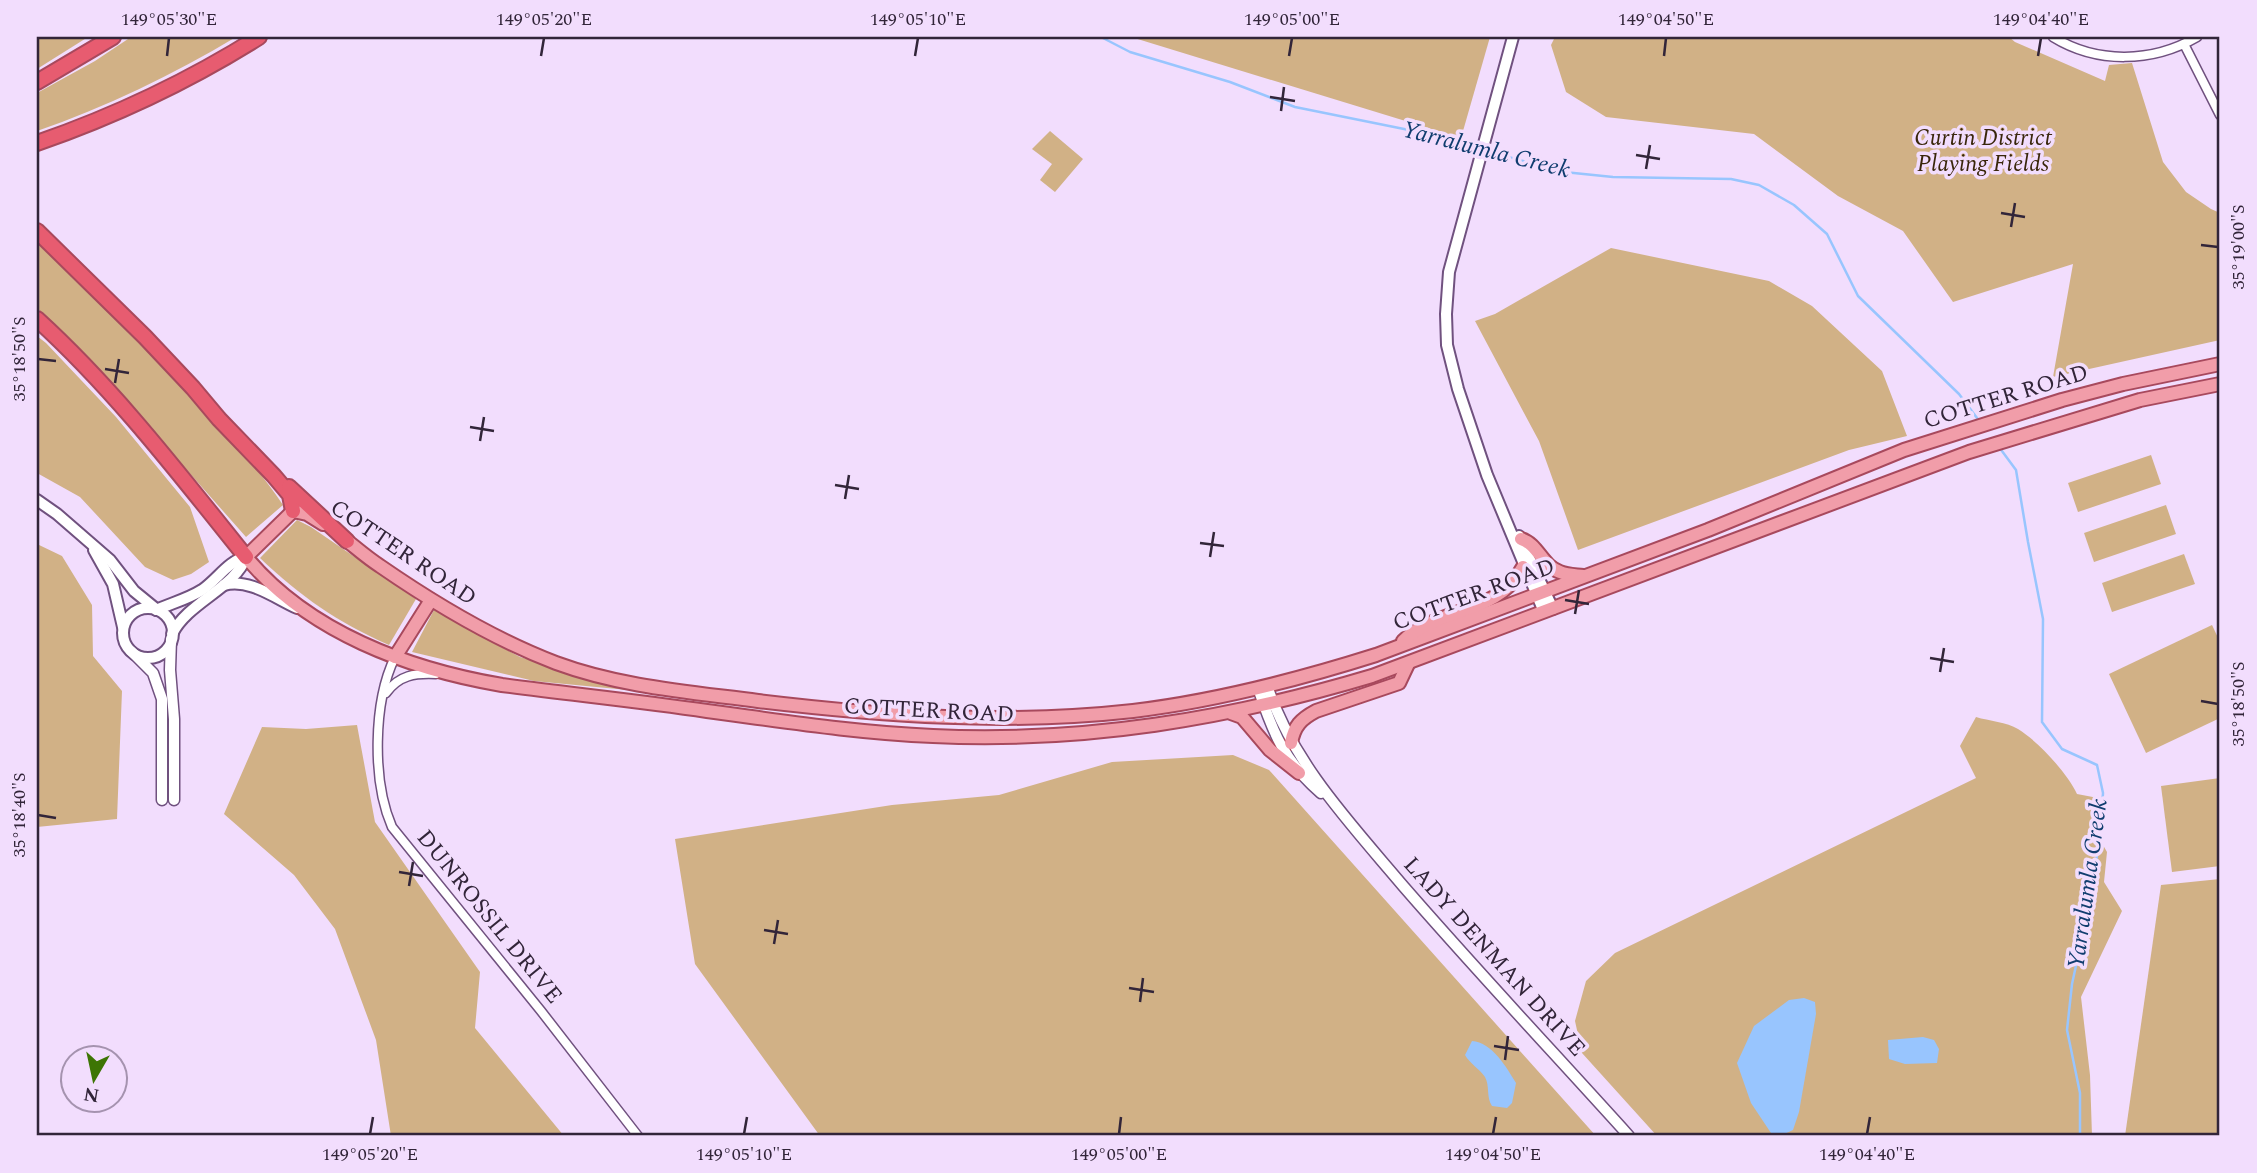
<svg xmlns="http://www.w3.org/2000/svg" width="2257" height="1173" font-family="Spectral,serif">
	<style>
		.green { fill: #d1b186 }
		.water { fill: #98c5fe }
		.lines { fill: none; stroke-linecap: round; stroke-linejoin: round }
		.stream { stroke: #98c5fe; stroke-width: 2.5 }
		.minor-casing { stroke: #70517f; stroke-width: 11 }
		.tertiary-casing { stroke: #70517f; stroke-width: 13 }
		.secondary-casing { stroke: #70517f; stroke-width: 14 }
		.primary-casing { stroke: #a8495d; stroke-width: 16 }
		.motorway-casing { stroke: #a8495d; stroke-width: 18 }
		.minor { stroke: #fff; stroke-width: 8 }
		.tertiary { stroke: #fff; stroke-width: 10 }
		.secondary { stroke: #fff; stroke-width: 10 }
		.primary { stroke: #f19da9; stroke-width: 12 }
		.motorway { stroke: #e75c70; stroke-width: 14 }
		.ticks { fill: none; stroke: #322539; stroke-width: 2.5 }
		.labels { text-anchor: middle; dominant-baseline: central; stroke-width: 7; stroke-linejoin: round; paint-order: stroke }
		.park-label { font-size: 23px; font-style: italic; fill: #39260a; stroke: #f2ddfd }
		.street-label { font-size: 23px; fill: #322539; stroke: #f2ddfd }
		.water-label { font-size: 24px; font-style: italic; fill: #103d6f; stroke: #f2ddfd }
		.neatline { fill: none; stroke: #322539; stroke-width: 2.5 }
		.ticks-label { font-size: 18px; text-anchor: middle; fill: #322539 }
	</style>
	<rect width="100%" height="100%" fill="#f2ddfd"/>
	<g class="green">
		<path d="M37,37H88L37,69Z"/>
		<path d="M131,37H236C173,75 106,107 37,131V93L95,61Z"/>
		<path d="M1131,37H1490L1461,138Z"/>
		<path d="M1555,37H2009L2015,42L2105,81L2109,65L2132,63L2163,162L2186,192L2211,209L2220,213V340L2053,377L2073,264L1953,302L1903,231L1838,196L1754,134L1606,117L1566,92L1551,45Z"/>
		<path d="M1050,131L1083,159L1055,192L1040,180L1052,164L1032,149Z"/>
		<path d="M37,242C93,288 143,345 192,399C224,433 257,466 283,505L246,537L79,348L37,308Z"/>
		<path d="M1611,248L1769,281L1812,306L1882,371L1907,436L1849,450L1578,550L1539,441L1475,321L1495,314Z"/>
		<path d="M37,336L46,343L116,417L190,507L209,562L191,574L173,580L145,567L80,497L37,473Z"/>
		<path d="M2151,455L2161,484L2078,512L2068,483Z"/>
		<path d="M2166,505L2176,534L2094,562L2084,533Z"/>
		<path d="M297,520L311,527L416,599L389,645C337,622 301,597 260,558Z"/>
		<path d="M37,544L62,556L92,605L93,656L122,691L117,819L37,827Z"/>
		<path d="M2184,554L2195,584L2112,612L2102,583Z"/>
		<path d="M434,610L520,657L638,691L534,681L412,652Z"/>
		<path d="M2212,625L2220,642V718L2146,753L2109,674Z"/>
		<path d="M1976,717C1989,721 2007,722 2018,729C2039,742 2067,773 2077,794L2098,798L2093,828L2107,852L2104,882L2122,911L2081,997L2090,1075L2092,1136H1657L1582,1053L1575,1021L1586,981L1615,953L1976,778L1960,746Z"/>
		<path d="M357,725L375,822L480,972L475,1028L564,1136H391L376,1040L335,929L294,875L224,814L262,727L306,729Z"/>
		<path d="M1233,755L1269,770L1596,1136H820L695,964L675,839L892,805L999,795L1112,762Z"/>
		<path d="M2220,778V866L2172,872L2161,786Z"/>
		<path d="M2220,879V1136H2125L2161,885Z"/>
	</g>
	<g class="water">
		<path d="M1804,998L1815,1002L1816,1014L1799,1112L1793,1130L1780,1136H1773L1751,1103L1737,1063L1754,1026L1789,1000Z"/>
		<path d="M1923,1037L1934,1040L1939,1049L1937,1063L1905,1064L1889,1059L1888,1040Z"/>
		<path d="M1472,1041C1492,1042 1507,1068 1516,1083L1512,1103L1507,1108L1492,1106C1486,1097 1490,1086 1485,1077C1480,1069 1470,1064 1465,1055Z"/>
	</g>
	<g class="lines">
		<g class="stream">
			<path d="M1101,37L1130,52L1230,82L1295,107L1409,130L1480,149"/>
			<path d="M1486,151L1564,172L1613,177L1731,179L1759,185L1794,205L1827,234L1858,296L1959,394L1980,422"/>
			<path d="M1999,447L2016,470L2028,542L2043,619L2042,722L2062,749L2097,765L2103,793L2100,836L2089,906L2072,984L2067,1030L2080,1093V1136"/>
		</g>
		<g class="minor-casing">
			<g id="minor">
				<path d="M2053,37C2097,64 2152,63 2197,37"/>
				<path d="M2184,44L2220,115"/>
				<path d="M395,657C373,702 372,781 392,827L541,1011L638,1136"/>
				<path d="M386,693C399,675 415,673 436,674"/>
			</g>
		</g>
		<g class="tertiary-casing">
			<g id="tertiary">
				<path d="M171,639L170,670L174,719V800"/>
				<path d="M131,651L153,673L162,699V800"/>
				<path d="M1267,686C1294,765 1351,824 1404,887C1477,971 1554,1053 1629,1136"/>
				<path d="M1258,688C1273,733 1284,761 1321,793"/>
			</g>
		</g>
		<g class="secondary-casing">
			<g id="secondary">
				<path d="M1513,37L1449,272L1446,314L1447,345L1458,389L1487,475L1544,612"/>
				<path d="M37,500L57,514L110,560L134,591L156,609"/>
				<path d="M1519,536L1553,609"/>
				<path d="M94,550L113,584L123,627"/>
				<path d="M224,585C249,578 275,598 297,608"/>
				<circle cx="148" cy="633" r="25"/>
				<path d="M156,610C172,603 188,599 202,590C218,579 228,561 246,557"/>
				<path d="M172,634C188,602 235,588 246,557"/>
			</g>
		</g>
		<g class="primary-casing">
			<g id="primary">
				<path d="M323,524L307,514L293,511L246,557C308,632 408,669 502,685C570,694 638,701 707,711C782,721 857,733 933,736C1084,743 1228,719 1372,676L1969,452L2140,400L2220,384"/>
				<path d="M341,536C354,546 366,557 380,566C435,604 493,639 556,663C621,687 690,692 758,701C883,716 1008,725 1133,711C1216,701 1297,680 1376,655L1708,530L1904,450L2062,400L2123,384L2220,364"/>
				<path d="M1521,539C1538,544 1542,566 1560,572C1567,575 1575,575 1583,576"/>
				<path d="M1403,641C1438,607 1498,615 1523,567"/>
				<path d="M395,657L431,600"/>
				<path d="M1231,713L1242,717L1270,750L1299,773"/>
				<path d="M1291,743C1294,726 1301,719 1316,711L1399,683L1408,664"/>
			</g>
		</g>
		<g class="motorway-casing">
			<g id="motorway">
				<path d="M37,82L113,37"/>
				<path d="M37,143C115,116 189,81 259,37"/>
				<path d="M37,231L145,337L193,388L219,419L274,476L290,495L293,511"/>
				<path d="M37,319C115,390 180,475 246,557"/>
				<path d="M289,487L347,541"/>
			</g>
		</g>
		<use href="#minor" class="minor"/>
		<use href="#tertiary" class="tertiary"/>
		<use href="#secondary" class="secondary"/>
		<use href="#primary" class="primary"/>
		<use href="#motorway" class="motorway"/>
	</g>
	<path class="ticks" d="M167,56L169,38M541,56L544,38M915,56L918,38M1289,56L1292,38M1664,56L1666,38M2038,56L2041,38M1270,97L1295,101M1281,111L1284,87M1636,155L1660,159M1646,169L1650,145M2001,213L2025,217M2011,227L2015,203M2201,245L2218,247M38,359L56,361M105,369L129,373M115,383L119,359M470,427L494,431M480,441L484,417M835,485L859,489M845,499L849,475M1200,543L1224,546M1210,557L1214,532M1565,600L1589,604M1575,614L1579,590M1930,658L1954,662M1940,672L1944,648M2201,701L2218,704M38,815L56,818M399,872L423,876M409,886L413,862M764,930L788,934M774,944L778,920M1129,988L1154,992M1140,1002L1143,978M1494,1046L1519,1050M1505,1060L1508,1036M370,1134L373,1117M744,1134L747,1117M1119,1134L1121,1117M1493,1134L1496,1117M1867,1134L1870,1117"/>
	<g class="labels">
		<g class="park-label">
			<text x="1983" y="138">Curtin District<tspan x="1983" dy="26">Playing Fields</tspan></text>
		</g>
		<g class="street-label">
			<text transform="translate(2006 397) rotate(-17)">COTTER ROAD</text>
			<text transform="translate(403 553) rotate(34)">COTTER ROAD</text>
			<text transform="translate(1474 595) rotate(-20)">COTTER ROAD</text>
			<text transform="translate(929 711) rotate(3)">COTTER ROAD</text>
			<text transform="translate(489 917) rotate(51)">DUNROSSIL DRIVE</text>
			<text transform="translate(1494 957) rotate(48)">LADY DENMAN DRIVE</text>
		</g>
		<g class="water-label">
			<text transform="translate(1486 150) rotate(14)">Yarralumla Creek</text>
			<text transform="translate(2088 884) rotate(-82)">Yarralumla Creek</text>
		</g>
	</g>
	<rect width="2257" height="1173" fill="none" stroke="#f2ddfd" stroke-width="77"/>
	<g transform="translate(94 1079) rotate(189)"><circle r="33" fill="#f2ddfd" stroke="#a593af" stroke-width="2"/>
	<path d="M0-5L12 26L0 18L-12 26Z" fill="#3d7504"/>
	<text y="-10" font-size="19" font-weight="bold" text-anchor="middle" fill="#322539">N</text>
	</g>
	<rect x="38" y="38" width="2180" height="1096" class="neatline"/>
	<g class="ticks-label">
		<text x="169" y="25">149°05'30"E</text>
		<text x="544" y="25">149°05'20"E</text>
		<text x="918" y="25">149°05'10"E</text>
		<text x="1292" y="25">149°05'00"E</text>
		<text x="1666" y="25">149°04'50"E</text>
		<text x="2041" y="25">149°04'40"E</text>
		<text transform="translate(2238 247) rotate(-90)" y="6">35°19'00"S</text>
		<text transform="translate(19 359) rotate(-90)" y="6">35°18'50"S</text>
		<text transform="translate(2238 704) rotate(-90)" y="6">35°18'50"S</text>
		<text transform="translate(19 815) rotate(-90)" y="6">35°18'40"S</text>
		<text x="370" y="1160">149°05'20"E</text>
		<text x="744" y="1160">149°05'10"E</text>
		<text x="1119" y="1160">149°05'00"E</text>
		<text x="1493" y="1160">149°04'50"E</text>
		<text x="1867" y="1160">149°04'40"E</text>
	</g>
</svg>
